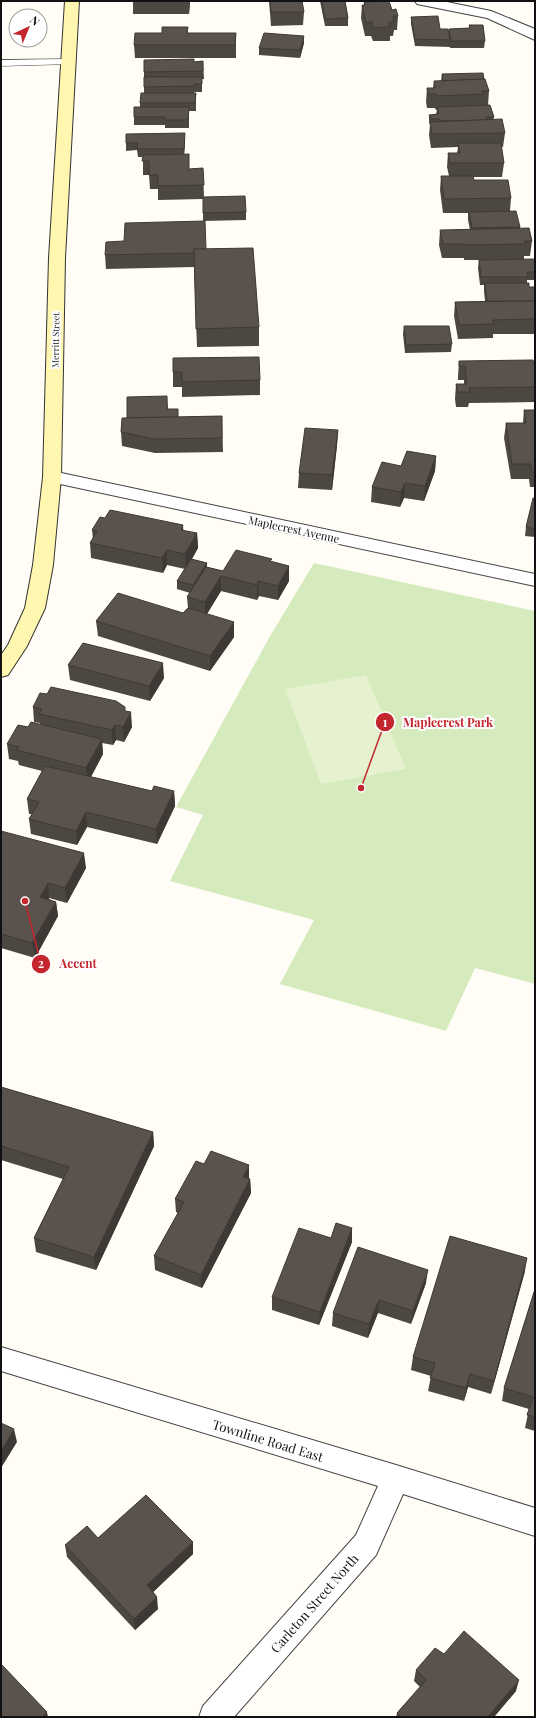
<svg xmlns="http://www.w3.org/2000/svg" width="536" height="1718" font-family="'Playfair Display',serif">
	<style>
		.green { fill: #d5ebbd }
		.pitch { fill: #e6f2cf }
		.lines { fill: none; stroke-linecap: round; stroke-linejoin: round }
		.service-casing { stroke: #444; stroke-width: 1 }
		.minor-casing { stroke: #444; stroke-width: 2 }
		.secondary-casing { stroke: #333; stroke-width: 2 }
		.service { fill: #fff; fill-rule: evenodd }
		.minor { fill: #fff; fill-rule: evenodd }
		.secondary { fill: #fff6b0; fill-rule: evenodd }
		.wall { fill: #4d4742 }
		.shaded-wall { fill: #3f3936 }
		.building { fill: #5a524d; stroke: #3f3936 }
		.labels { text-anchor: middle; dominant-baseline: central; stroke-width: 4; stroke-linejoin: round; paint-order: stroke }
		.far-street-label { font-size: 9px; fill: #111; stroke: #fff }
		.street-label { font-size: 11px; fill: #111; stroke: #fff }
		.near-street-label { font-size: 13px; fill: #111; stroke: #fff }
		.leader { fill: none; stroke: #c4262e; stroke-width: 1.5 }
		.callout-dot { fill: #c4262e; stroke: #fff; stroke-width: 1.5 }
		.mark-label { font-size: 12px; text-anchor: middle; font-weight: bold; fill: #fff }
		.callout-label { font-size: 12px; text-anchor: middle; font-weight: bold; fill: #c4262e; stroke: #fff; stroke-width: 4; stroke-linejoin: round; paint-order: stroke }
	</style>
	<rect width="100%" height="100%" fill="#fffdf5"/>
	<path class="green" d="M314,563L535,611V984L475,968L446,1031L280,984L314,920L170,881L203,815L176,807L269,638Z"/>
	<path class="pitch" d="M366,675L406,769L321,784L285,689Z"/>
	<g class="lines">
		<g class="service-casing">
			<path id="service" d="M68,59L72,60L73,62L72,64L1,66V60Z"/>
		</g>
		<g class="minor-casing">
			<g id="minor">
				<path d="M415,1H442L491,11L535,29V40L487,18L417,4Z"/>
				<path d="M52,471L535,574V586L46,481L43,477L46,473Z"/>
				<path d="M1,1347L396,1465L535,1508V1536L403,1494L376,1555L234,1717H199L203,1706L356,1535L378,1486L1,1371Z"/>
			</g>
		</g>
		<g class="secondary-casing">
			<path id="secondary" d="M65,1H79L65,258L61,477L53,565L45,608L27,646L8,675L1,677V655L8,645L25,608L33,565L43,477L49,258Z"/>
		</g>
		<use href="#service" class="service"/>
		<use href="#minor" class="minor"/>
		<use href="#secondary" class="secondary"/>
	</g>
	<g class="wall">
		<path d="M133,1H190L189,14H133Z"/>
		<path d="M269,1H302L304,12L303,25L271,26Z"/>
		<path d="M320,1H345L348,18V26H325Z"/>
		<path d="M364,2L392,10L398,16L397,30H394L393,36H390V41H373L371,36H365L361,18L362,5H364Z"/>
		<path d="M411,17L440,29L449,35V29L469,28V25L485,41L484,48H450V44V47L415,46L411,24Z"/>
		<path d="M188,27V33H236V58H135L134,45L162,33Z"/>
		<path d="M304,43L300,58L259,55V48Z"/>
		<path d="M203,61L204,79H202V92H194V93H196V111H189V128H165V125H134V117L140,107V103L144,93V72L194,62Z"/>
		<path d="M442,74L484,79L489,91L488,105L494,117L493,120L505,133L503,147H501L504,163L502,177H473L474,180L511,198L510,211L520,227V229L532,241L530,256H524V259L480,260L535,259V280H527V283L529,287H535V334H493V338L458,339L454,316L455,302L485,301L484,291V285H480L478,268L479,260H464V258H442L439,245L440,230H470L468,220V213H443L440,190L441,176H449L447,167L448,153H457L458,147L431,148L429,135L430,125L429,122V115L436,114L437,110H436L435,108H427L426,102L427,88H433L434,81H441Z"/>
		<path d="M185,141L184,155L189,169L203,168L204,197L246,212V220L203,221V199L158,200V189H150L149,175H143V157H138L137,150L126,151V143Z"/>
		<path d="M124,241L206,249L259,327V346L197,347L194,267L106,269L105,255Z"/>
		<path d="M404,326L452,344L451,352L405,353L403,334Z"/>
		<path d="M173,358L260,380V395L182,397V387H173Z"/>
		<path d="M459,361L535,368V402L469,403L468,407H456L455,399L456,384H464V380H458V376Z"/>
		<path d="M167,396L168,409L178,417L222,416L223,452L155,453L122,446L121,432L127,418Z"/>
		<path d="M524,410H535V487H530L529,479H511L504,438L506,423H523Z"/>
		<path d="M338,430L337,445L332,490L298,488L299,473Z"/>
		<path d="M436,456L435,471L424,501L404,498L400,507L371,502L372,487L401,466Z"/>
		<path d="M535,498V537L525,536L526,527Z"/>
		<path d="M105,518L184,531L197,533L198,548L192,559L207,563V567L223,571L272,562L289,566V581L278,600L259,596L257,600L221,591L207,614L234,637L210,671L98,636L96,621L183,613L188,608L187,597L190,593L177,589V581L185,569L167,565L163,573L91,558L90,543L93,539L92,530Z"/>
		<path d="M68,665L164,678L150,701L70,680Z"/>
		<path d="M33,707L125,711L132,727L124,742L116,740L113,745L102,743L103,754L91,777L152,791H174L175,806L157,844L87,827L77,845L31,834L29,819L32,814H29L27,799L42,771L19,765L18,761L9,759L7,744L28,727L40,724V723L34,722Z"/>
		<path d="M1,831L86,868L67,903L49,898V899L56,902L58,916L35,958L1,948Z"/>
		<path d="M1,1087L153,1132L154,1146L96,1270L36,1252L34,1238L63,1179L1,1160Z"/>
		<path d="M249,1179H250L251,1193L202,1288L155,1270L154,1256L178,1213L176,1212L175,1199Z"/>
		<path d="M352,1228V1242L319,1325L272,1310V1297L331,1238Z"/>
		<path d="M525,1271L491,1394L468,1387L464,1401L428,1391L431,1376L411,1370L413,1357Z"/>
		<path d="M426,1283L411,1324L378,1313L368,1338L332,1326L333,1313Z"/>
		<path d="M535,1289V1431L525,1428L529,1409L502,1401L504,1388Z"/>
		<path d="M98,1538L193,1542V1554L153,1592L158,1609L135,1630L67,1557L65,1545Z"/>
		<path d="M444,1654L516,1691L494,1717H396L397,1713L420,1687L414,1681L416,1670Z"/>
	</g>
	<g class="shaded-wall">
		<path d="M189,1H190L189,14Z"/>
		<path d="M304,36V43L300,58V50Z"/>
		<path d="M185,133V141L184,157V149Z"/>
		<path d="M1,224L2,234L1,244Z"/>
		<path d="M338,430L337,445L332,490V475Z"/>
		<path d="M436,456L435,471L424,501L425,486Z"/>
		<path d="M405,483L404,498L400,507L401,492Z"/>
		<path d="M183,525L184,540L181,530Z"/>
		<path d="M197,533L198,548L186,569L185,554Z"/>
		<path d="M167,550V565L163,573L162,558Z"/>
		<path d="M207,563V571L193,594V585Z"/>
		<path d="M289,566V581L278,600V586Z"/>
		<path d="M221,576V591L205,617V602Z"/>
		<path d="M258,581L259,596L257,600V585Z"/>
		<path d="M234,622V637L210,671V656Z"/>
		<path d="M163,663L164,678L150,701L149,686Z"/>
		<path d="M131,712L132,727L124,742L123,727Z"/>
		<path d="M115,725L116,740L113,745L112,730Z"/>
		<path d="M102,739L103,754L88,782L86,768Z"/>
		<path d="M174,791L175,806L157,844L156,829Z"/>
		<path d="M86,812L87,827L77,845L76,831Z"/>
		<path d="M84,853L86,868L67,903L65,888Z"/>
		<path d="M48,883L49,898L42,912L40,897Z"/>
		<path d="M56,902L58,916L35,958L32,943Z"/>
		<path d="M153,1132L154,1146L96,1270L94,1257Z"/>
		<path d="M249,1165V1179L243,1177Z"/>
		<path d="M250,1179L251,1193L202,1288L201,1275Z"/>
		<path d="M352,1228V1242L319,1325L320,1312Z"/>
		<path d="M527,1258L525,1271L491,1394L494,1381Z"/>
		<path d="M428,1270L426,1283L411,1324L413,1311Z"/>
		<path d="M379,1300L378,1313L368,1338L369,1324Z"/>
		<path d="M470,1374L468,1387L464,1401L466,1388Z"/>
		<path d="M14,1429L17,1442L1,1468V1451Z"/>
		<path d="M193,1542V1554L148,1597L147,1585Z"/>
		<path d="M157,1597L158,1609L135,1630L134,1619Z"/>
		<path d="M519,1680L516,1691L494,1717H488Z"/>
		<path d="M47,1712L48,1717H42Z"/>
	</g>
	<g class="building">
		<path d="M270,1H302L304,12H271Z"/>
		<path d="M322,1H345L348,18L325,19Z"/>
		<path d="M389,1L392,10L396,9L398,16H393L394,22H389L390,27L373,28L372,22L366,23L362,5H365L364,2Z"/>
		<path d="M438,16L440,29H448L450,40L415,39L411,17Z"/>
		<path d="M469,25H483L485,41H451L449,29L470,28Z"/>
		<path d="M162,27H188L187,33H236L235,45H134L135,33H162Z"/>
		<path d="M264,33L304,36L300,50L259,48Z"/>
		<path d="M194,59V62L203,61V71L144,72V60Z"/>
		<path d="M483,73L484,79L443,81L442,74Z"/>
		<path d="M144,77H202V84H194V86L144,87Z"/>
		<path d="M485,79L489,91H482L483,94L437,96L436,94H428L427,88H435L434,81Z"/>
		<path d="M141,93H196L195,103H140Z"/>
		<path d="M490,105L494,117H486L487,120L441,121L440,119H431L429,115L439,114L437,107Z"/>
		<path d="M134,107H189L188,120H165V117H134Z"/>
		<path d="M502,119L505,133L432,134L430,122Z"/>
		<path d="M185,133L184,149H137L138,143H126V134Z"/>
		<path d="M458,143H501L504,163H450L448,153H460Z"/>
		<path d="M189,154V169L203,168L204,185L158,186V175H149V161H142L143,155Z"/>
		<path d="M441,176H473L474,180H508L511,198L444,199Z"/>
		<path d="M245,196L246,212L203,213V197Z"/>
		<path d="M516,211L520,227L472,228L469,212Z"/>
		<path d="M205,221L206,249H194V253L105,255L106,242L124,241L125,223Z"/>
		<path d="M529,228L532,241H525V244L466,245L465,244H443L440,230Z"/>
		<path d="M253,248L259,327L196,329L194,249Z"/>
		<path d="M535,259V272H527L528,277H481L479,260Z"/>
		<path d="M485,283H529V287H535V302V301H487Z"/>
		<path d="M535,301V319L493,320L494,324L459,325L455,302Z"/>
		<path d="M404,326H449L452,344L406,345Z"/>
		<path d="M259,357L260,380L182,382V372H173V358Z"/>
		<path d="M533,360L535,368V387L469,388L470,392H458L456,384H467L465,366H459V361Z"/>
		<path d="M167,396V409H178V417L127,418V397Z"/>
		<path d="M524,410H535V472H532L531,464H512L506,423H526Z"/>
		<path d="M222,416V438L154,439L121,432L122,418Z"/>
		<path d="M305,428L338,430L332,475L299,473Z"/>
		<path d="M407,451L436,456L425,486L405,483L401,492L372,487L382,462L401,466Z"/>
		<path d="M533,498H535V529L526,527Z"/>
		<path d="M110,510L183,525L181,530L197,533L185,554L167,550L162,558L90,543L97,531L92,530L100,517L105,518Z"/>
		<path d="M236,550L272,559L270,561L289,566L278,586L258,581L257,585L221,576L205,602L187,597L206,567L223,571Z"/>
		<path d="M191,559L207,563L193,585L177,581Z"/>
		<path d="M118,593L183,613L188,608L234,622L210,656L96,621Z"/>
		<path d="M83,643L163,663L149,686L68,665Z"/>
		<path d="M51,687L116,701L125,707V711L131,712L123,727L115,725L112,730L39,714L42,709L33,707L40,693L47,694Z"/>
		<path d="M31,722L102,739L86,768L17,750L19,747L7,744L18,725L28,727Z"/>
		<path d="M45,766L152,791L154,786L174,791L156,829L86,812L76,831L29,819L39,802L27,799Z"/>
		<path d="M1,831L84,853L65,888L48,883L40,897L56,902L32,943L1,934Z"/>
		<path d="M1,1087L153,1132L94,1257L34,1238L69,1167L1,1146Z"/>
		<path d="M211,1151L249,1165L243,1177L250,1179L201,1275L154,1256L184,1202L175,1199L196,1161L204,1164Z"/>
		<path d="M336,1223L352,1228L320,1312L272,1297L299,1228L331,1238Z"/>
		<path d="M450,1236L527,1258L494,1381L470,1374L466,1388L430,1378L435,1363L413,1357Z"/>
		<path d="M358,1247L428,1270L413,1311L379,1300L369,1324L333,1313Z"/>
		<path d="M535,1289V1417L527,1415L533,1397L504,1388Z"/>
		<path d="M1,1423L14,1429L1,1451Z"/>
		<path d="M146,1495L193,1542L147,1585L157,1597L134,1619L65,1545L87,1526L98,1538Z"/>
		<path d="M464,1631L519,1680L488,1717H401L397,1713L426,1680L416,1670L435,1648L444,1654Z"/>
		<path d="M1,1664L47,1712L42,1717H1Z"/>
	</g>
	<g class="labels">
		<g class="far-street-label">
			<text transform="translate(55 340) rotate(-89)">Merritt Street</text>
		</g>
		<g class="street-label">
			<text transform="translate(294 529) rotate(12)">Maplecrest Avenue</text>
		</g>
		<g class="near-street-label">
			<text transform="translate(268 1440) rotate(17)">Townline Road East</text>
			<text transform="translate(314 1603) rotate(-49)">Carleton Street North</text>
		</g>
	</g>
	<path class="leader" d="M361 788L385 722M25 901L41 964"/>
	<g class="callout-dot">
		<circle cx="361" cy="788" r="4"/>
		<circle cx="25" cy="901" r="4"/>
		<circle cx="385" cy="722" r="10"/>
		<circle cx="41" cy="964" r="10"/>
	</g>
	<g class="mark-label">
		<text x="385" y="727">1</text>
		<text x="41" y="968">2</text>
	</g>
	<g class="callout-label">
		<text x="448" y="727">Maplecrest Park</text>
		<text x="78" y="968">Accent</text>
	</g>
	<rect width="536" height="1718" fill="none" stroke="#111111" stroke-width="4"/>
	<g transform="translate(28 28) rotate(44)"><circle r="19" fill="#ffffff" stroke="#a0a0a0"/>
	<path d="M0-3L7 15L0 10L-7 15Z" fill="#c4262e"/>
	<text y="-6" font-size="11" font-weight="bold" text-anchor="middle" fill="#111111">N</text>
	</g>
</svg>
